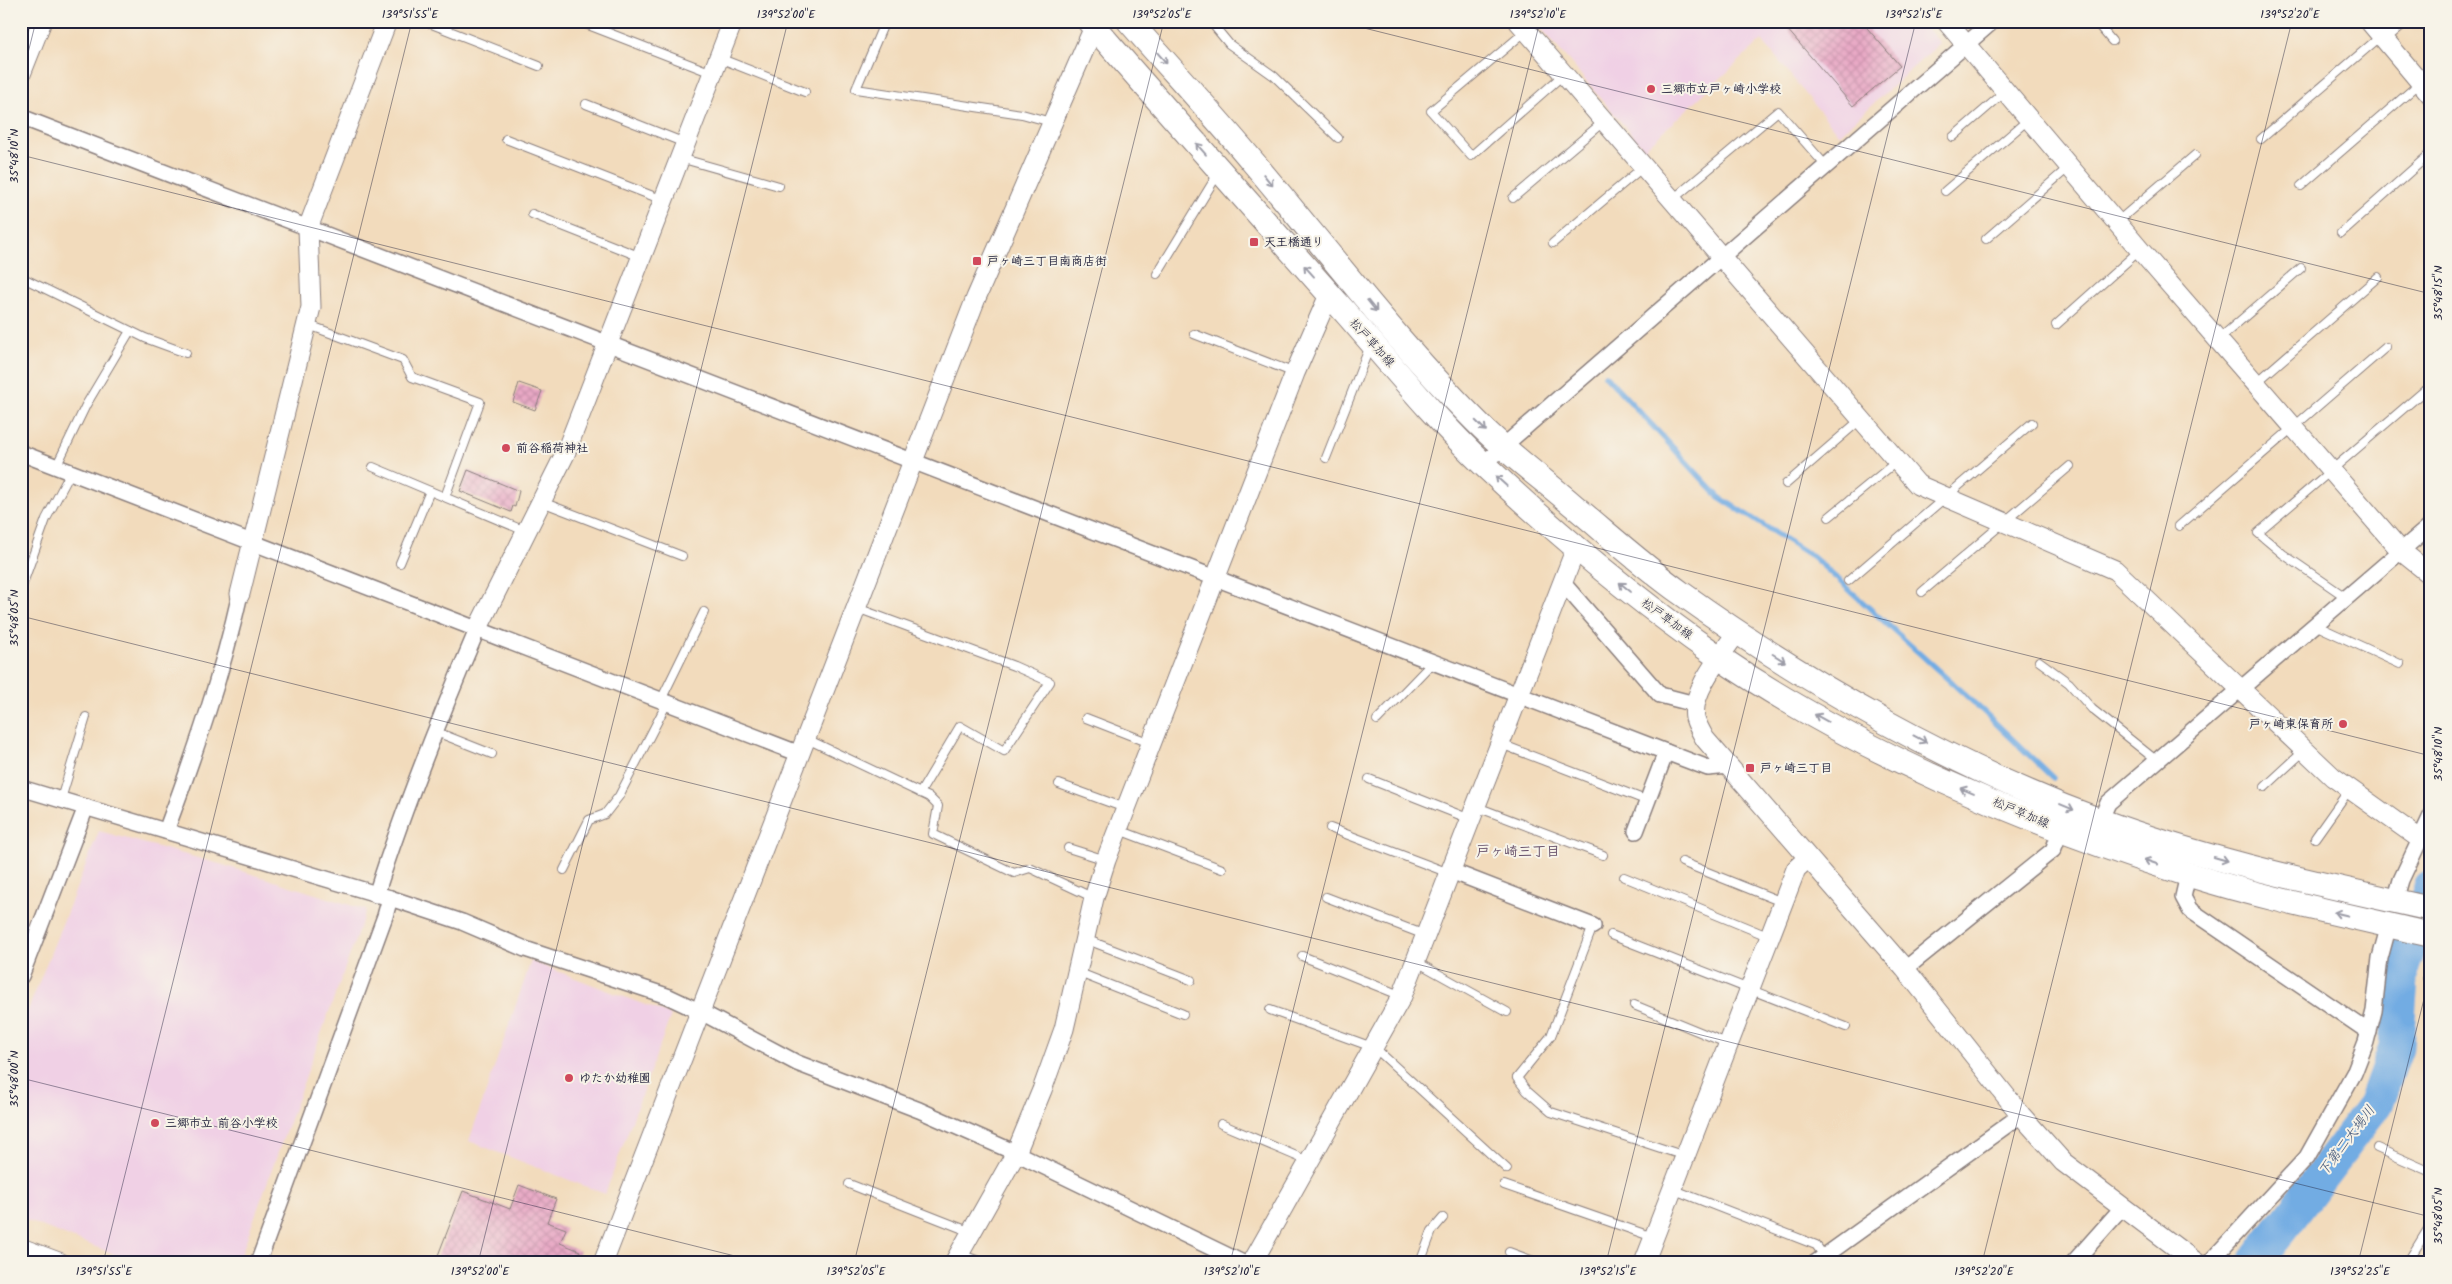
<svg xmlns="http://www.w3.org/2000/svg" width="2452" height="1284" font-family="Kalam,'Klee One',sans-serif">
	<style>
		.built { fill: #f0d0e5 }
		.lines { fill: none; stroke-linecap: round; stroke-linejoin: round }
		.stream { stroke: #72ace3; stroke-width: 5.5 }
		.river { stroke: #72ace3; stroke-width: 35 }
		.building { fill: url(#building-cross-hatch) }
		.service-casing { stroke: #8a7e7c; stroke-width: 10 }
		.minor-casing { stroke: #8a7e7c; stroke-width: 18 }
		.tertiary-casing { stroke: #8a7e7c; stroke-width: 21 }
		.primary-casing { stroke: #8a7e7c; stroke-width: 26 }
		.service { stroke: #fff; stroke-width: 8 }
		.minor { stroke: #fff; stroke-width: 15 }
		.tertiary { stroke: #fff; stroke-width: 19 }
		.primary { stroke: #fff; stroke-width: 24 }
		.oneway { stroke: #9c9ca7 }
		.ticks { fill: none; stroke: #22223b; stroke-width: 1; stroke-opacity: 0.45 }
		.poi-dot { fill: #d1495b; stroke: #f7f3e8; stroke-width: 2 }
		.labels { text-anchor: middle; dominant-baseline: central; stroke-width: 4; stroke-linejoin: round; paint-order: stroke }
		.poi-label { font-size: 12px; font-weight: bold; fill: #22223b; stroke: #f7f3e8; text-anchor: start }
		.street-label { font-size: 12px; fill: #22223b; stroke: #f7f3e8 }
		.neighbourhood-label { font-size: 14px; font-weight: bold; fill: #67516b; stroke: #f7f3e8 }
		.water-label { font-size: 14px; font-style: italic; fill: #3e5276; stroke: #f7f3e8 }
		.neatline { fill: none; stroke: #22223b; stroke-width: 2 }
		.ticks-label { font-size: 12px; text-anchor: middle; fill: #22223b }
	</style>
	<defs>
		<pattern id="building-cross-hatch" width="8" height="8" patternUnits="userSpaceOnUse" patternTransform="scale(1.25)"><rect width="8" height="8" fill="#e8a8c5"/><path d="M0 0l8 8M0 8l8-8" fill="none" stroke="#c790aa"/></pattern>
	</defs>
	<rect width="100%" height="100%" fill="#f7f3e8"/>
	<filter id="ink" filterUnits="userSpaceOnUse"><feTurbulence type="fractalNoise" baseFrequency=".02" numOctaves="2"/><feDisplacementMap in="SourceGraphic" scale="10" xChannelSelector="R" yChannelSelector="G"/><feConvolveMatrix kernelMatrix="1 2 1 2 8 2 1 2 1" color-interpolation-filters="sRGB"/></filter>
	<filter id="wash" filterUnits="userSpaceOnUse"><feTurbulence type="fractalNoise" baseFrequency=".0096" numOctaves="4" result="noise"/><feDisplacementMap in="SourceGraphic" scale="20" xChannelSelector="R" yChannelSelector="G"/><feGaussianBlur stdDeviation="1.12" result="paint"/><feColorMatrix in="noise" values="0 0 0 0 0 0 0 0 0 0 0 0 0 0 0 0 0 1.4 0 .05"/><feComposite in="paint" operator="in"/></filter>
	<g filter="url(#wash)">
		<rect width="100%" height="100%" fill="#f2dbbc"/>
		<g class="built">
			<path d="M1535,21H1921L1940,43L1839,135L1762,40L1644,149Z"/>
			<path d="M99,831L223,865L366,910L238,1263H137L21,1218V1028Z"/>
			<path d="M531,961L671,1015L605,1194L469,1141Z"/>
		</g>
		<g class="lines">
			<path class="stream" d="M1605,375L1719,497L1813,557L1983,711L2053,778"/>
			<path class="river" d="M2255,1263L2375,1105L2396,1047L2402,967L2431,887"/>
		</g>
		<g id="blocks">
			<g class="building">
				<path d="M1795,21H1861L1900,66L1853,106L1787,29Z"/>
				<path d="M519,383L542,391L535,410L513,402Z"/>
				<path d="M468,470L519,491L515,507L513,506L511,512L460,491Z"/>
				<path d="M519,1185L556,1199L547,1222L566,1229L560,1243L580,1251L575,1263H435L463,1191L510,1209Z"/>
			</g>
		</g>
	</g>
	<g filter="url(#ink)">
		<use href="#blocks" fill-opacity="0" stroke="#8a7e7c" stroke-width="1"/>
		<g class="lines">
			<g class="service-casing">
				<g id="service">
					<path d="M424,21L539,66"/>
					<path d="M578,21L712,73"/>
					<path d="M813,21L815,22"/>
					<path d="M885,21L856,89L1022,114L1051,122"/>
					<path d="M1210,21L1229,44L1274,76L1338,138"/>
					<path d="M2095,21L2112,41"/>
					<path d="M1526,31L1431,111L1471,156L1563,75"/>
					<path d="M2386,39L2407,21"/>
					<path d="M719,58L805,92"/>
					<path d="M586,104L685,143"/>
					<path d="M1953,137L2005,92"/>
					<path d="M506,139L663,200"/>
					<path d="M2261,139L2381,36"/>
					<path d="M680,158L779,186"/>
					<path d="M2301,186L2420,83"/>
					<path d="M1945,191L2029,119"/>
					<path d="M1513,198L1603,122"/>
					<path d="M1672,200L1778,111L1826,166"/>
					<path d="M532,214L641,257"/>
					<path d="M2117,222L2195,155"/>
					<path d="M2341,233L2431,153"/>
					<path d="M1986,239L2069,167"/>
					<path d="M1553,243L1643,167"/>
					<path d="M1157,274L1219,172"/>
					<path d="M21,277L145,338L186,353"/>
					<path d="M306,324L403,360L412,377L480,402L445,497"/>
					<path d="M2056,325L2140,250"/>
					<path d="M1194,334L1295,373"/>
					<path d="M2219,339L2301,268"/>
					<path d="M2256,383L2378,277"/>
					<path d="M1326,458L1370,346"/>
					<path d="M56,467L86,405L130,331"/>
					<path d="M373,467L525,531"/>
					<path d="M1786,484L1860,420"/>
					<path d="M542,502L682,556"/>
					<path d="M1829,517L1896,462"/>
					<path d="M2179,526L2386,347"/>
					<path d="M400,563L430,491"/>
					<path d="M1848,581L2032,423"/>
					<path d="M21,589L46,519L71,472"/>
					<path d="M1922,592L2070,466"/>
					<path d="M2347,598L2283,554L2258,533L2424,391"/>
					<path d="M857,608L1014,666L1050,682L1004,751L960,726L920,793"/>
					<path d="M2315,625L2400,664"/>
					<path d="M2039,661L2069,683L2092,709L2157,761"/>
					<path d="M661,700L704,612"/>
					<path d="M1086,718L1150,743"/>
					<path d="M1377,720L1433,662"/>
					<path d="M434,731L492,754"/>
					<path d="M807,739L929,797L938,806L933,834L1014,873L1030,868L1094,898"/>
					<path d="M1501,744L1648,801"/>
					<path d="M1369,779L1470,819"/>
					<path d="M1059,784L1125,808"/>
					<path d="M2265,787L2305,750"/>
					<path d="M61,799L86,717"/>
					<path d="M1477,807L1603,855"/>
					<path d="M1330,828L1449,873"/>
					<path d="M1119,830L1222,869"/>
					<path d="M2315,838L2349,790"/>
					<path d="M1068,848L1106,860"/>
					<path d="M1682,862L1782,902"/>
					<path d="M564,870L589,820L605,814L619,796L667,703"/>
					<path d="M1624,877L1770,937"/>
					<path d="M1326,897L1425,935"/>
					<path d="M1593,926L1551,1036L1517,1078L1527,1091L1551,1112L1685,1156"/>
					<path d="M1611,935L1846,1027"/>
					<path d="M1085,939L1191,980"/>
					<path d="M1302,956L1402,996"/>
					<path d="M1415,961L1507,1012"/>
					<path d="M1077,972L1183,1014"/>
					<path d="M1634,1005L1729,1044"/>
					<path d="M1270,1010L1375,1048L1507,1169"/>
					<path d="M1221,1124L1308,1161"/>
					<path d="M2377,1148L2431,1172"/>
					<path d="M849,1184L971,1232"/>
					<path d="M1504,1185L1653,1237"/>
					<path d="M1672,1189L1816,1245L1824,1256"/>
					<path d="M1509,1252L1539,1263"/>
					<path d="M960,1254L984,1263"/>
					<path d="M1420,1263L1432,1231L1443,1218"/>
					<path d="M2407,1263L2431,1224"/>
				</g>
			</g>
			<g class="minor-casing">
				<g id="minor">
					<path d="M21,117L1666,752L1708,768L1729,766"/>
					<path d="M21,453L800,754"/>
					<path d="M1483,464L1993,21"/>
					<path d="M1562,582L1660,695L1695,704"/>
					<path d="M21,788L390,898L462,922L525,949L667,996L701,1012L797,1063L919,1110L1016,1153L1243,1263"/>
					<path d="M2100,821L2108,803L2431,525"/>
					<path d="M166,831C195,753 222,675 240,594"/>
					<path d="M1636,831L1666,752"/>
					<path d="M1451,871L1593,926"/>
					<path d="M2188,875L2183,897L2190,910L2369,1032"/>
					<path d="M376,895C405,804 440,717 477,630"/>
					<path d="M2395,901L2401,880L2431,816"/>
					<path d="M2431,965V977"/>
					<path d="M1905,969L2053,850L2061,830"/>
					<path d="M21,976L86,807"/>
					<path d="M258,1263L385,916L390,898"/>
					<path d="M1815,1263L2021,1115"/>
					<path d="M2073,1263L2122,1208"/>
					<path d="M2209,1263L2307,1157L2354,1073L2366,1042L2374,1011L2380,958L2389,925"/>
				</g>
			</g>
			<g class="tertiary-casing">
				<g id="tertiary">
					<path d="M1518,21L1918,485L2115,570L2333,777L2420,839"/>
					<path d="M1946,21L2140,250L2401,551L2431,575"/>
					<path d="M2369,21L2431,95"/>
					<path d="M21,74L42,21"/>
					<path d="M240,594L311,307L308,228L387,21"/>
					<path d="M477,630L565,454L733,21"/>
					<path d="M1737,632C1723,653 1690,692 1695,718C1697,725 1701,732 1705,739L1905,969L2021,1115L2063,1162L2197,1263"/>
					<path d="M21,1248L61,1263"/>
					<path d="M603,1263L976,298L1094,27L1100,21"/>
					<path d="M954,1263L1016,1153L1042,1090L1064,1029L1094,898L1106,860L1295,373L1329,295"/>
					<path d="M1252,1263L1402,996L1576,548"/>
					<path d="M1644,1263L1796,869L1808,858"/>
				</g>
			</g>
			<g class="primary-casing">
				<g id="primary">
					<path d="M1089,21C1171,116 1255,210 1338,304C1386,358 1432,416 1484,465C1557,534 1635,599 1717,656C1855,750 2028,824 2187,874C2266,899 2350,916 2431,935"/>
					<path d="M1129,21C1170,68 1213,114 1253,162C1330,253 1401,348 1487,432C1514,458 1545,481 1574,506C1609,535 1643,566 1681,593C1808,684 1954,767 2101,821C2208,861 2320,884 2431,909"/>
				</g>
			</g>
			<use href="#service" class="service"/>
			<use href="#minor" class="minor"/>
			<use href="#tertiary" class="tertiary"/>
			<use href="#primary" class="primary"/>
		</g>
		<defs><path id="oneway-shaft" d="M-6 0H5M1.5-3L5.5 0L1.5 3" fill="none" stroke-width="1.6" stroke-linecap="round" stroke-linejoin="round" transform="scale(1.25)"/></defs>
		<g class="oneway">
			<use href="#oneway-shaft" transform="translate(1162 58) rotate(49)"/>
			<use href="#oneway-shaft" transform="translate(1201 149) rotate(-131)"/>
			<use href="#oneway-shaft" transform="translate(1268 180) rotate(51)"/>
			<use href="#oneway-shaft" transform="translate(1309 271) rotate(-132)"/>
			<use href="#oneway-shaft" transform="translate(1372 306) rotate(51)"/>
			<use href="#oneway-shaft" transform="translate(1481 426) rotate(45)"/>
			<use href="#oneway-shaft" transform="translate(1501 481) rotate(-138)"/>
			<use href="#oneway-shaft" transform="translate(1625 587) rotate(-141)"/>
			<use href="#oneway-shaft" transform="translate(1779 658) rotate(32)"/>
			<use href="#oneway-shaft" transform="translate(1821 718) rotate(-151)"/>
			<use href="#oneway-shaft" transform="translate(1920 739) rotate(28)"/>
			<use href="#oneway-shaft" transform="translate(1967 791) rotate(-157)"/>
			<use href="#oneway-shaft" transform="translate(2067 807) rotate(23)"/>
			<use href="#oneway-shaft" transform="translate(2221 859) rotate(16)"/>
			<use href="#oneway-shaft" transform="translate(2151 862) rotate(-161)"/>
			<use href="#oneway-shaft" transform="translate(2341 914) rotate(-167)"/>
		</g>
	</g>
	<path class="ticks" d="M1336,21L2431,294M21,81L36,21M21,155L2431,756M21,616L2431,1217M21,1078L763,1263M103,1263L412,21M478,1263L788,21M854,1263L1164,21M1230,1263L1540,21M1606,1263L1916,21M1982,1263L2292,21M2358,1263L2431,971"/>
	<g class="poi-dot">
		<circle cx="1651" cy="89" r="5"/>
		<rect x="1249" y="237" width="10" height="10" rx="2.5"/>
		<rect x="972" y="256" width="10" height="10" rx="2.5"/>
		<circle cx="506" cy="448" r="5"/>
		<circle cx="2343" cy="724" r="5"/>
		<rect x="1745" y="763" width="10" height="10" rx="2.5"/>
		<circle cx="569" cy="1078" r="5"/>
		<circle cx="155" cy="1123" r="5"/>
	</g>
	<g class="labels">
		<g class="poi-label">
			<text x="1661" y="89">三郷市立戸ヶ崎小学校</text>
			<text x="1264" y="242">天王橋通り</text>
			<text x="987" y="261">戸ヶ崎三丁目南商店街</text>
			<text x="516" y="448">前谷稲荷神社</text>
			<text x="2333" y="724" text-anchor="end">戸ヶ崎東保育所</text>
			<text x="1760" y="768">戸ヶ崎三丁目</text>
			<text x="579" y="1078">ゆたか幼稚園</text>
			<text x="165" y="1123">三郷市立 前谷小学校</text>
		</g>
		<g class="street-label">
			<text transform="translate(1372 343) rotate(48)">松戸草加線</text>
			<text transform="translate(1667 619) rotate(36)">松戸草加線</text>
			<text transform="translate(2021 813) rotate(23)">松戸草加線</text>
		</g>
		<g class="neighbourhood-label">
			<text x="1518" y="852">戸ヶ崎三丁目</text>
		</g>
		<g class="water-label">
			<text transform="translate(2347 1141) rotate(-53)">下第二大場川</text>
		</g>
	</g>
	<rect width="2452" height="1284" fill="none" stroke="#f7f3e8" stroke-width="55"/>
	<rect x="28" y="28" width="2396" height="1228" class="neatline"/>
	<g class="ticks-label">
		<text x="410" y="18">139°51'55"E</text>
		<text x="786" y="18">139°52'00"E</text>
		<text x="1162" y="18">139°52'05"E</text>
		<text x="1538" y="18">139°52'10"E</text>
		<text x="1914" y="18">139°52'15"E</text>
		<text x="2290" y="18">139°52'20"E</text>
		<text transform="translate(14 156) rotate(-90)" y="4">35°48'10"N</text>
		<text transform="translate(2438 293) rotate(-90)" y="4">35°48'15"N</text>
		<text transform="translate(14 618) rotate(-90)" y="4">35°48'05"N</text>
		<text transform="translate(2438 754) rotate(-90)" y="4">35°48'10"N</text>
		<text transform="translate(14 1079) rotate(-90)" y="4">35°48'00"N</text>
		<text transform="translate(2438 1216) rotate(-90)" y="4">35°48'05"N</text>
		<text x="104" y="1275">139°51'55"E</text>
		<text x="480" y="1275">139°52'00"E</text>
		<text x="856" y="1275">139°52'05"E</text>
		<text x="1232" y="1275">139°52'10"E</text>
		<text x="1608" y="1275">139°52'15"E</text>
		<text x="1984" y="1275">139°52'20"E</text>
		<text x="2360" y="1275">139°52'25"E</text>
	</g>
</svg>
